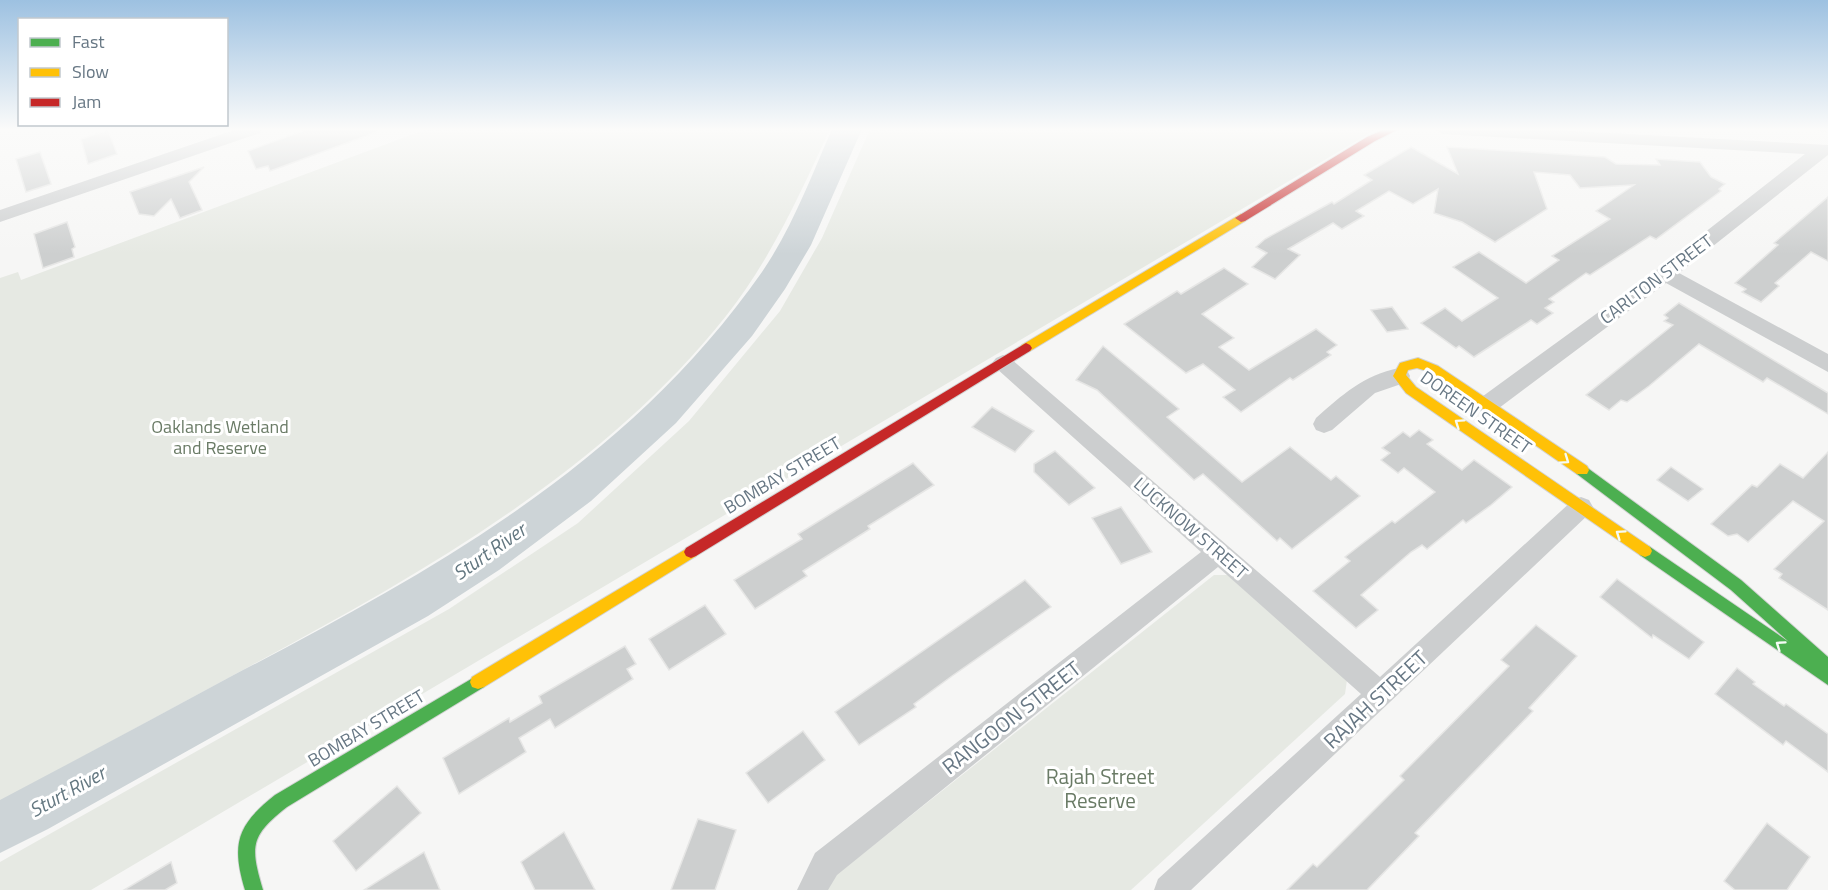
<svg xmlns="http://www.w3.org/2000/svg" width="1828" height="890" font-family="'Titillium Web',sans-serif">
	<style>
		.green { fill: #e6e9e3 }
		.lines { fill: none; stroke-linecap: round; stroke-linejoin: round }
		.river { fill: #cdd4d7; fill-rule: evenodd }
		.building { fill: #cdcfcf; stroke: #e6e6e5; stroke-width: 1.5 }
		.fast-casing { stroke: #d2d3d3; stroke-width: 2 }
		.slow-casing { stroke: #d2d3d3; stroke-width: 2 }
		.jam-casing { stroke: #d2d3d3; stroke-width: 2 }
		.street { fill: #cccecf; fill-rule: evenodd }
		.fast { fill: #4caf50; fill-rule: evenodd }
		.slow { fill: #ffc107; fill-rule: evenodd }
		.jam { fill: #c62828; fill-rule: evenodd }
		.rail { stroke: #c2c3c4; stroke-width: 4; stroke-dasharray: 8 4; stroke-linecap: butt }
		.oneway { stroke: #f6fbf6 }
		.labels { text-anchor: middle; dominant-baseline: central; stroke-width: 6; stroke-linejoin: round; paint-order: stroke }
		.street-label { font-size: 18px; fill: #677784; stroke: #fff }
		.park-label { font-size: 18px; fill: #6a7b66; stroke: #fff }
		.water-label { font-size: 20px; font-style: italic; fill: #637780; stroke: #fff }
		.near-street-label { font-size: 21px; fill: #677784; stroke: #fff }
		.near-park-label { font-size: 21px; fill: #6a7b66; stroke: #fff }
	</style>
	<rect width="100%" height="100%" fill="#f6f6f5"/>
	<g class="green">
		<path d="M427,129H830C800,194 771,259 726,316C603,471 423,573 252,665C168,711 84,756 0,801V278L18,272L21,280Z"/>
		<path d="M870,129H1377L91,890H0V862L449,609L578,523L689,421L780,311L822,238Z"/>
		<path d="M1214,575H1228L1347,680L1345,694L1131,890H826L836,875Z"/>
	</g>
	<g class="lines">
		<path class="river" d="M832,129H862L811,245L785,289L752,336L676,423L591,501L499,570L428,616L48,829L0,853V800C76,760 152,719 228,678C431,572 627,465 762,272C792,228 811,177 832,129Z"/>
	</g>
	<g class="building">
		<path d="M308,129H377V132L270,171L268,166L256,169L248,151Z"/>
		<path d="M108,130L117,154L88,164L81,139Z"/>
		<path d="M1411,147L1458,174L1447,147L1605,157L1616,164L1660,165L1656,159L1700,162L1711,177L1725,184L1719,189L1721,191L1656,239L1650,236L1590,275L1586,273L1549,299L1554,302L1545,308L1553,313L1537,324L1531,320L1474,357L1459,346L1456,348L1421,323L1445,308L1462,321L1498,298L1453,267L1479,252L1526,283L1559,260L1552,256L1610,219L1596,211L1634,185L1580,188L1570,175L1534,172L1547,209L1495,242L1462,222L1434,213L1438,189L1413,204L1389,191L1356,211L1364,216L1342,229L1333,223L1288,249L1300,255L1275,279L1252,267L1267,253L1256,247L1265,239L1332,202L1334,204L1372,180L1364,175Z"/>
		<path d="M40,152L51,184L26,192L16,159Z"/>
		<path d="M204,167L189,182L202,210L180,218L171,199L154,216L139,214L130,192Z"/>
		<path d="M1828,197V261L1811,252L1775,283L1779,286L1761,302L1742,292L1746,289L1735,283L1778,245L1774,243Z"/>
		<path d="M67,222L75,247L72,249L74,257L43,268L34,234Z"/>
		<path d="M1224,268L1248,284L1202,314L1234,338L1219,347L1249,370L1316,329L1337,345L1327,352L1331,355L1293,380L1290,378L1241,412L1223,397L1235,390L1203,364L1186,373L1124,324L1177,291L1181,294Z"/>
		<path d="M1679,303L1828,393V414L1767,378L1763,382L1699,344L1649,386L1627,402L1621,400L1609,410L1586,395L1673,325L1664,321L1668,318L1664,315Z"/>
		<path d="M1392,307L1408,329L1387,332L1371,310Z"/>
		<path d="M1103,346L1179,409L1167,417L1242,482L1290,447L1331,480L1336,476L1360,496L1292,549L1280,538L1277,541L1203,474L1194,480L1097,390L1076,380Z"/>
		<path d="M992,407L1034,431L1015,452L972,427Z"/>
		<path d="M1419,430L1433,440L1427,444L1462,470L1474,460L1512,487L1491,505L1466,523L1463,520L1427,549L1422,545L1411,552L1361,595L1378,610L1356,628L1313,591L1350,561L1345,557L1363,543L1392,521L1395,523L1435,492L1404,468L1398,473L1381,460L1390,453L1382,448L1403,432L1410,437Z"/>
		<path d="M1055,451L1095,488L1069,505L1034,472V464Z"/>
		<path d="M1828,452V610L1779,578L1782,574L1774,569L1824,521L1793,501L1748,542L1737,534L1728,536L1711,524L1752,485L1757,487L1780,464L1803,478Z"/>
		<path d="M913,463L934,485L868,526L870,529L803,571L807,576L755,609L734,580L802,539L798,534Z"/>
		<path d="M1671,467L1703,489L1688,501L1657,480Z"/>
		<path d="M1121,507L1152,552L1121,564L1092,518Z"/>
		<path d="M1617,579L1704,642L1689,659L1653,635L1652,638L1600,597Z"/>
		<path d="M1025,580L1051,607L952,676L914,704L916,707L859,745L835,712Z"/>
		<path d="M705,605L726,634L669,670L649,639Z"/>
		<path d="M1536,625L1577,656L1529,708L1533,711L1415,833L1419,836L1367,890H1287L1313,864L1317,867L1404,780L1400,776L1509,666L1501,660Z"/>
		<path d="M625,646L636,664L627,669L633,679L555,728L550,719L519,738L526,752L459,794L443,758L509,718L510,722L542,703L539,696Z"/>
		<path d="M1737,668L1755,682L1753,684L1784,706L1786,704L1828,734V772L1786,741L1783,745L1715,694Z"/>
		<path d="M803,731L825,760L768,803L746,773Z"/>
		<path d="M397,786L421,813L356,871L333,841Z"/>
		<path d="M698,819L736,830L715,890H671Z"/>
		<path d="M1767,823L1810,857L1787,890H1735L1724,881Z"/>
		<path d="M564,832L595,890H535L521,862Z"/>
		<path d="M424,852L440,890H364Z"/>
		<path d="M171,862L177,883L165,890H124Z"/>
	</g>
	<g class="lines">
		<g class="fast-casing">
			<g id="fast">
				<path d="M1582,464L1741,580L1828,657V685L1640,555L1638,551L1640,547L1645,545L1650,547L1789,642L1731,590L1577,474L1575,470L1577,466Z"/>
				<path d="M478,675L484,677L486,682L484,687L287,807C250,836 250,846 263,890H245C231,844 237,825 275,795Z"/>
			</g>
		</g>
		<g class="slow-casing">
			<g id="slow">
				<path d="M1241,214L1247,218L1245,221L1030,351H1022L1020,348L1022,345Z"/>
				<path d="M1418,358L1438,366L1587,466L1589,470L1587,474H1577L1430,372L1417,368L1408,370L1406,375L1416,387L1650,547L1652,551L1650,555L1645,557L1640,555L1406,393L1393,376L1400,363Z"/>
				<path d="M691,546L696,548L698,552L696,556L484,687L478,689L472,687L470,682L472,677Z"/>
			</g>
		</g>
		<g class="jam-casing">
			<g id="jam">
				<path d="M1385,129H1399L1375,141L1245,221L1241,222L1235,218L1367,137Z"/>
				<path d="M1026,343L1030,345L1032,348L1030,351L696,556L691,558L686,556L684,552L686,548Z"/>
			</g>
		</g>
		<g class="street">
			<path d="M237,129H262L260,133L0,222V210Z"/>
			<path d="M1434,129H1536L1828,145V155L1679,273L1828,354V372L1666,283L1495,411L1487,413L1479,411L1476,405L1479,399L1658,269L1805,154L1442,134Z"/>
			<path d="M1003,355L1010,358L1380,677L1573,500L1581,497L1589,500L1593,507L1589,514L1191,890H1154L1158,879L1361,694L1218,567L837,875L828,890H797L815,853L1201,552L996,368L992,363L996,358Z"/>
			<path d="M1399,368L1407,370L1410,376L1407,382L1375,393L1332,430L1324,433L1316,430L1313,424L1316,418C1342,395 1364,375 1399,368Z"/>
		</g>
		<use href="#fast" class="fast"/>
		<use href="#slow" class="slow"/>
		<use href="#jam" class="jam"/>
		<path class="rail" d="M1818,129L1828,130"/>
	</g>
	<defs><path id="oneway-chevron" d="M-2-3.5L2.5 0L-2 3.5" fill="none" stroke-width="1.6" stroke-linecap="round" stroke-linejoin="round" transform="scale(1.5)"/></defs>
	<g class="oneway">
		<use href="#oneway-chevron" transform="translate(1459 423) rotate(-145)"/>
		<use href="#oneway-chevron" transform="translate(1565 460) rotate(35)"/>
		<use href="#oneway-chevron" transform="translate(1620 534) rotate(-145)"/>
		<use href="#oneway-chevron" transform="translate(1780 645) rotate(-145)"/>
	</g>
	<linearGradient id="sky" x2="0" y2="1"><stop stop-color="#9dc1e1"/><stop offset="0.51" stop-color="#fbfbfa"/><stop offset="1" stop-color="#fbfbfa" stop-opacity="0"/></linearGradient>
	<rect width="1828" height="254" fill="url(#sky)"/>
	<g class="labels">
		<g class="street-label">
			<text transform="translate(1656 279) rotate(-37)">CARLTON STREET</text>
			<text transform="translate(1476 412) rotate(35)">DOREEN STREET</text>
			<text transform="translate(782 475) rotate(-31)">BOMBAY STREET</text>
			<text transform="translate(1191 528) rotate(41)">LUCKNOW STREET</text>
			<text transform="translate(366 728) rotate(-31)">BOMBAY STREET</text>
		</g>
		<g class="park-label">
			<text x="220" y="426">Oaklands Wetland<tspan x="220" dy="21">and Reserve</tspan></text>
		</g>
		<g class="water-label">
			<text transform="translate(489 551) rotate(-35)">Sturt River</text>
			<text transform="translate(67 791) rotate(-29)">Sturt River</text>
		</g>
		<g class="near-street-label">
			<text transform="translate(1375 699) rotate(-43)">RAJAH STREET</text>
			<text transform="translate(1011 717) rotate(-38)">RANGOON STREET</text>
		</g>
		<g class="near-park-label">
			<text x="1100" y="776">Rajah Street<tspan x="1100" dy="24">Reserve</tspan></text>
		</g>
	</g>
	<rect x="18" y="18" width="210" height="108" fill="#ffffff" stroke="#c2c9ce" stroke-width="1.5"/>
	<rect x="30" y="38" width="30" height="9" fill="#4caf50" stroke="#c2c9ce" stroke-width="1.5"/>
	<text x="72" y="48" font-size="18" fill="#677784">Fast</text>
	<rect x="30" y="68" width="30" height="9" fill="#ffc107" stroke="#c2c9ce" stroke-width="1.5"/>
	<text x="72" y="78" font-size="18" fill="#677784">Slow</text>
	<rect x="30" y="98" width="30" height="9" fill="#c62828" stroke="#c2c9ce" stroke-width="1.5"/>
	<text x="72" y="108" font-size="18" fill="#677784">Jam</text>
</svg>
